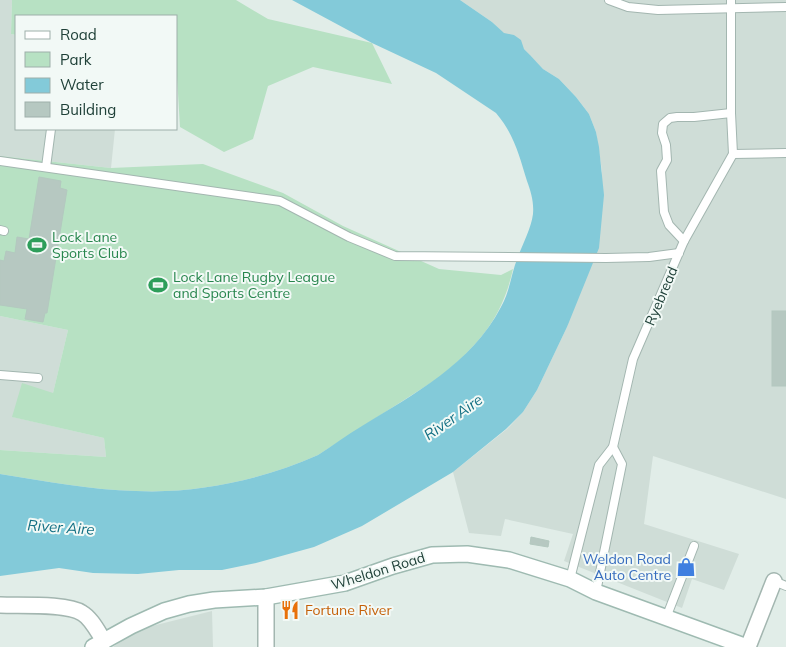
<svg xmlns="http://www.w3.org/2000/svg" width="786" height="647" font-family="Mulish,sans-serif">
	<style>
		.built { fill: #cfddd7 }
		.green { fill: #b7e1c3 }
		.water { fill: #83cad9 }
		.building { fill: #b6c8c1; stroke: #b3c8bf }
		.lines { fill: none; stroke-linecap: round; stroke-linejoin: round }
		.lane-casing { stroke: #a3b6b0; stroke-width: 10 }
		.street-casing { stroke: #a3b6b0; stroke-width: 18 }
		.secondary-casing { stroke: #9ebab1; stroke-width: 18 }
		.lane { stroke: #fff; stroke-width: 8 }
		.street { stroke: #fff; stroke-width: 15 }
		.secondary { stroke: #fff; stroke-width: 15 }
		.labels { text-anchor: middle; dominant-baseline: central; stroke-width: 4; stroke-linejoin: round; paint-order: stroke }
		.leisure-label { font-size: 14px; fill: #27864d; stroke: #f2f9f6; text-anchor: start }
		.street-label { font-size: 14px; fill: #1f4038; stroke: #f2f9f6 }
		.shop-label { font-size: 14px; fill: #366cbe; stroke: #f2f9f6; text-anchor: end }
		.food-label { font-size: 14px; fill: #c56008; stroke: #f2f9f6; text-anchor: start }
		.water-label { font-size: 15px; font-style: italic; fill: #126f83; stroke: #f2f9f6 }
	</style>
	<rect width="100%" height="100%" fill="#e1ede8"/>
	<g class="built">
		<path d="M0,0H12L11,34L16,35V129H115L111,168L0,156Z"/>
		<path d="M460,0H786V499L653,456L644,524L739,554L724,590L692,579L682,608L564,561L573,534L505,519L501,536L469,533L453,472L507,429L523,412L537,390L567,327L602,171L596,132L589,114L576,97L559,79L543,69L524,49L514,35L504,34L492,22Z"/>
		<path d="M0,316L68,330L53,393L13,417L104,438L106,457L0,450Z"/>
		<path d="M212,611L213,647H113L136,630Z"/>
	</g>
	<g class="green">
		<path d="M12,0H236L268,19L372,43L392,84L313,67L268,86L253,139L224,152L180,127L176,60V16H16V35L11,34Z"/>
		<path d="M0,156L111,168L203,164L283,193L343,226L439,269L501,275L513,269C502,319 478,345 440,377L318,455C262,480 197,494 136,491C91,490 45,481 0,474V450L106,457L104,438L12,417L22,383L53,393L68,330L0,316Z"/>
	</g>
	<path class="water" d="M292,0H460L492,22L504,33L514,35L521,40L524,49L530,55L543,69L559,79L576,97L589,114L596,132L599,147L604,195L599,248L567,327L537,390L523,412L506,429L453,472L362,526L314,547L256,563L222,570H179L138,574L93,573L59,568L0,576V474C45,481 91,490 136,491C197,494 262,480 318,455C332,446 347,435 362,426C414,394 471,364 501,307C510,292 511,273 518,257C523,243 531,229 533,214C534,202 531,192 527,181C519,155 514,134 496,113L436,73L372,43Z"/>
	<g class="building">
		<path d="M39,177L61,181L60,188L67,190L47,313H45L43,322L25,319L27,309L0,305V260L4,261L6,251L15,253L17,237L29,239Z"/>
		<rect x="772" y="311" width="14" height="75"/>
		<path d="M531,537L549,541L548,547L530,544Z"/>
	</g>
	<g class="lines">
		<g class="lane-casing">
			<g id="lane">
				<path d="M609,0L628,7L658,10L786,7"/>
				<path d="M731,0V113L733,154"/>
				<path d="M733,154L786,153"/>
				<path d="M0,161L280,201L349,237L395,256L606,258L649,257L679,253"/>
				<path d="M46,167L51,129"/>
				<path d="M0,230L4,231"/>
				<path d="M684,241L669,225L664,212L661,171L667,160L666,145L662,133L663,124L670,118L677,117H694L731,113"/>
				<path d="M0,375L38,378"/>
				<path d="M570,579L599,465L613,447L633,359L684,241L733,154"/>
				<path d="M774,581L786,586"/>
				<path d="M596,592L622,464L613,447"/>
				<path d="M666,618L694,546"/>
			</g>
		</g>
		<g class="street-casing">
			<g id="street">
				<path d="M266,597V647"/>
				<path d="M0,605C19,606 67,603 82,613C91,618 98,632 104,641"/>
				<path d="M748,647L774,581"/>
			</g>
		</g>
		<g class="secondary-casing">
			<path id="secondary" d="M93,647L131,626L164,611L189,604L214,600L266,597L345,583L393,566L432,555L467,554L509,560L570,579L596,592L747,647"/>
		</g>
		<use href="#lane" class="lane"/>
		<use href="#street" class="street"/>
		<use href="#secondary" class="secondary"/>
	</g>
	<defs>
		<g id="stadium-bare" transform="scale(1.5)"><path d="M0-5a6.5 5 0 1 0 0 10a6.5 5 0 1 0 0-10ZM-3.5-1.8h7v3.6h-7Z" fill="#2e9e5b" stroke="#f2f9f6" stroke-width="2.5" paint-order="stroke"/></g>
		<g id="shop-bare" transform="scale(1.5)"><path d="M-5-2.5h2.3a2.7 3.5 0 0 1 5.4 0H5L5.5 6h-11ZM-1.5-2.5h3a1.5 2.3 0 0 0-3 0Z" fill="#3f7fe0" stroke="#f2f9f6" stroke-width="2.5" paint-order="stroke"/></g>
		<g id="restaurant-bare" transform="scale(1.5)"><path d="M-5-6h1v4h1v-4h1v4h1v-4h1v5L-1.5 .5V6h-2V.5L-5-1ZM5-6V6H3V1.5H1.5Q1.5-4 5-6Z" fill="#e8710a" stroke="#f2f9f6" stroke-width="2.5" paint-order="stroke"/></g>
	</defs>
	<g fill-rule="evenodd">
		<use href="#stadium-bare" x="37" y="245"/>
		<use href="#stadium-bare" x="158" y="285"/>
		<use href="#shop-bare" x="686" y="567"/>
		<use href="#restaurant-bare" x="290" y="610"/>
	</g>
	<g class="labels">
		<g class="leisure-label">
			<text x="52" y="237">Lock Lane<tspan x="52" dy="16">Sports Club</tspan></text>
			<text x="173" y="277">Lock Lane Rugby League<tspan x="173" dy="16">and Sports Centre</tspan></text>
		</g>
		<g class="street-label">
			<text transform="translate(661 296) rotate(-67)">Ryebread</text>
			<text transform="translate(378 571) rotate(-17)">Wheldon Road</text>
		</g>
		<g class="shop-label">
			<text x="671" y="559">Weldon Road<tspan x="671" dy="16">Auto Centre</tspan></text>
		</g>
		<g class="food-label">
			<text x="305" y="610">Fortune River</text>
		</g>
		<g class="water-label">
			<text transform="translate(453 417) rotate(-35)">River Aire</text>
			<text transform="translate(61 527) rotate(4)">River Aire</text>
		</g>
	</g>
	<rect x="15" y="15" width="162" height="115" fill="#f2f9f6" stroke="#9eafaa"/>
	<rect x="25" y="31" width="25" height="8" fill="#ffffff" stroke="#9eafaa"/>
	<text x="60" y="40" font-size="15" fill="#1f4038">Road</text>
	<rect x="25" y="52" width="25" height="15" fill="#b7e1c3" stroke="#9eafaa"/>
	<text x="60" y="65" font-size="15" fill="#1f4038">Park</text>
	<rect x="25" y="78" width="25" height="15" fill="#83cad9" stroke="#9eafaa"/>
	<text x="60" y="90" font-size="15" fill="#1f4038">Water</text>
	<rect x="25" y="102" width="25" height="15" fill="#b6c8c1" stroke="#9eafaa"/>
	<text x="60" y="115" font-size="15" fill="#1f4038">Building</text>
</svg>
